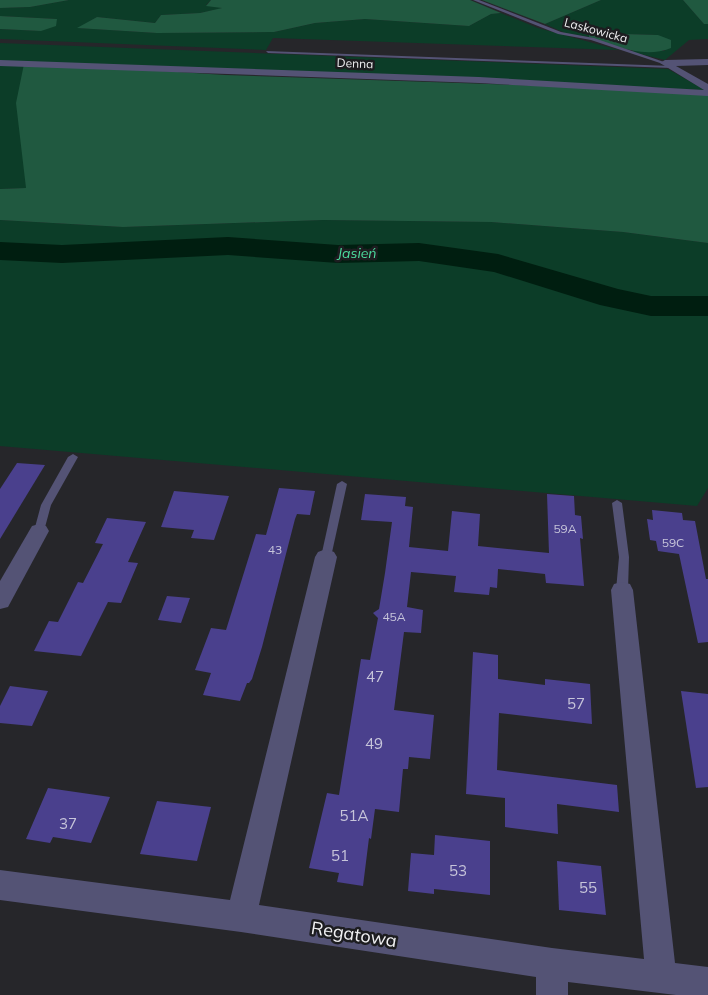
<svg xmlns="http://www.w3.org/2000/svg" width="708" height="995" font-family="Mulish,sans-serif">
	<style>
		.green { fill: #0c3d28 }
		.forest { fill: #205940 }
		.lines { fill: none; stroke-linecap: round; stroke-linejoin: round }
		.river { fill: #001e10; fill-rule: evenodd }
		.building { fill: #4a408d }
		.lane { fill: #545375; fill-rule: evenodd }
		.street { fill: #545375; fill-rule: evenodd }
		.labels { text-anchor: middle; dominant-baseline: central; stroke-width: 5; stroke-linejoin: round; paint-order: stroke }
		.far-street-label { font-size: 12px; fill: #f1f1f3; stroke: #1d1d20 }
		.number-label { font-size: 12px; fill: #c7c5da }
		.far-water-label { font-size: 14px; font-style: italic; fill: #4cdea0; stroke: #1d1d20 }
		.near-number-label { font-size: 15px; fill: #c7c5da }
		.near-street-label { font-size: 18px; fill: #f1f1f3; stroke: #1d1d20 }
	</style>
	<rect width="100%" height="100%" fill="#26262a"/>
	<g class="green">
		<path d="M69,0H211L206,5L224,8L200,13L161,15L155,23L97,17L79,28L157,33L274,32L315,23L365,19L469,26L491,14L501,13L538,28L619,50L273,38L266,50L0,39V29L41,31L57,19L0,16V8L30,7Z"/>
		<path d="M601,0H683L704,24H708V39L689,40L665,60L628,51H665L658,35L589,33V37L565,33L545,24Z"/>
		<path d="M0,43L668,69L705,90L0,61Z"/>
		<path d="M0,63L24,64L26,188L0,189Z"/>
		<path d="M0,220L123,227L323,220L491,222L623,232L708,243V488L697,506L0,446Z"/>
	</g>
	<g class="forest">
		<path d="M0,0H69L30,7L0,8Z"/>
		<path d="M211,0H470L501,13L491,14L469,26L365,19L315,23L274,32L157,33L77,28L97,17L155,23L161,15L200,13L222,8L206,6Z"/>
		<path d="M482,0H601L545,24Z"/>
		<path d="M683,0H708V24H704Z"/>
		<path d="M0,16L57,19L56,26L41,31L0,29Z"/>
		<path d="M589,33L658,35L671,40V48C644,59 615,46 589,37Z"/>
		<path d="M24,64L99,67L225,75L577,87L708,95V243L623,232L491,222L323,220L123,227L0,220V189L26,188L16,103Z"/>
	</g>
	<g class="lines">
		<path class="river" d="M228,237L338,245L419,243L498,254L618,289L651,296H708V316H651L600,305L494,272L419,261L338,263L228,255L62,263L0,260V242L62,245Z"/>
	</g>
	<g class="building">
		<path d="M17,463L45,465L0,539V489Z"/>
		<path d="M279,488L315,491L310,515L297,514L295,519L262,647L252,679L249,683H247L240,701L203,695L211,673L195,670L211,628L226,630L256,534L266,535Z"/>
		<path d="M174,491L229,496L214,540L191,538L194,530L161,527Z"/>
		<path d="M365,494L406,497L405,506L413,507L409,547L448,551L452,511L480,514L478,546L549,553L547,494L574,496L575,515L581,516L583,539L580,538L584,586L546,583L545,574L498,569L497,588L490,587L489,595L454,592L456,576L411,572L407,607L423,610L421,633L404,632L394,710L434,715L430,759L409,757L408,769H403L399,812L375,809L371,839L369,838L363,886L337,882L339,873L309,868L327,793L339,795L361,659L370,660L378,618L373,613L379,609L385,573L392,522L361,520Z"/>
		<path d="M652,510L682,513L683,520L695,521L706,579H708V642L698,643L679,554L658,551L656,541L650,540L647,519L653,520Z"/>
		<path d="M107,518L146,522L128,562L138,563L121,603L108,602L81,656L34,651L49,621L58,622L78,582L83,583L103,544L95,543Z"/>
		<path d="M167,596L190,598L181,623L158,620Z"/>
		<path d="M473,652L498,655V679L545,685V679L590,684L592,724L499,713L497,770L617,785L619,812L557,804L558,834L505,827V798L466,794Z"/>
		<path d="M10,686L48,691L32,726L0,723V706Z"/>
		<path d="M681,691L708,694V787L696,788Z"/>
		<path d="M48,788L110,797L91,843L53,837L50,843L26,839Z"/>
		<path d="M157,801L211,807L197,861L140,854Z"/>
		<path d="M435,835L490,841V895L434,889V894L408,891L411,853L434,855Z"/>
		<path d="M557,861L601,866L606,915L559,910Z"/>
	</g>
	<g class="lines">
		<g class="lane">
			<path d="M473,0H479L561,32L594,38L667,63L663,64L591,40L558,34Z"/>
			<path d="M266,51L672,66L674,67L672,68L268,53Z"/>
			<path d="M73,454L78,457L51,505L44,531L39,535L35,534L34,531L41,505L68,457Z"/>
			<path d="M342,481L347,484L331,557L330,560H322L321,557L337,484Z"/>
			<path d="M617,500L622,503L629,557L628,590L626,593H618L616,590L619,557L612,503Z"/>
		</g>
		<g class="street">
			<path d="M708,59V65L676,66L708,84V96L479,83L0,66V60L479,77L704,90L660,63L665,60Z"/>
			<path d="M39,524L46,526L49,531L8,607L0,609V581L32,526Z"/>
			<path d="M326,549L334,552L337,557L259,905L552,948L644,959L611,590L614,584L622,582L630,584L633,590L675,963L708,967V995H676L568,982V995H536V977L241,932L0,900V870L230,900L315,557L318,552Z"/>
		</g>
	</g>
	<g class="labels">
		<g class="far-street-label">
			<text transform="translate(596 30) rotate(15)">Laskowicka</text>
			<text transform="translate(355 63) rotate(2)">Denna</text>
		</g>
		<g class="number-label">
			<text x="565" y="528">59A</text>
			<text x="673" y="542">59C</text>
			<text x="275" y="549">43</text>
			<text x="394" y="616">45A</text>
		</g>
		<g class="far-water-label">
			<text x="357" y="253">Jasień</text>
		</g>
		<g class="near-number-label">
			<text x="375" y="676">47</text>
			<text x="576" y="703">57</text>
			<text x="374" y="743">49</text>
			<text x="354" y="815">51A</text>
			<text x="68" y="823">37</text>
			<text x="340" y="855">51</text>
			<text x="458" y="870">53</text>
			<text x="588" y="887">55</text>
		</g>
		<g class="near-street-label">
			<text transform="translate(354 934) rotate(9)">Regatowa</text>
		</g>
	</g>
</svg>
